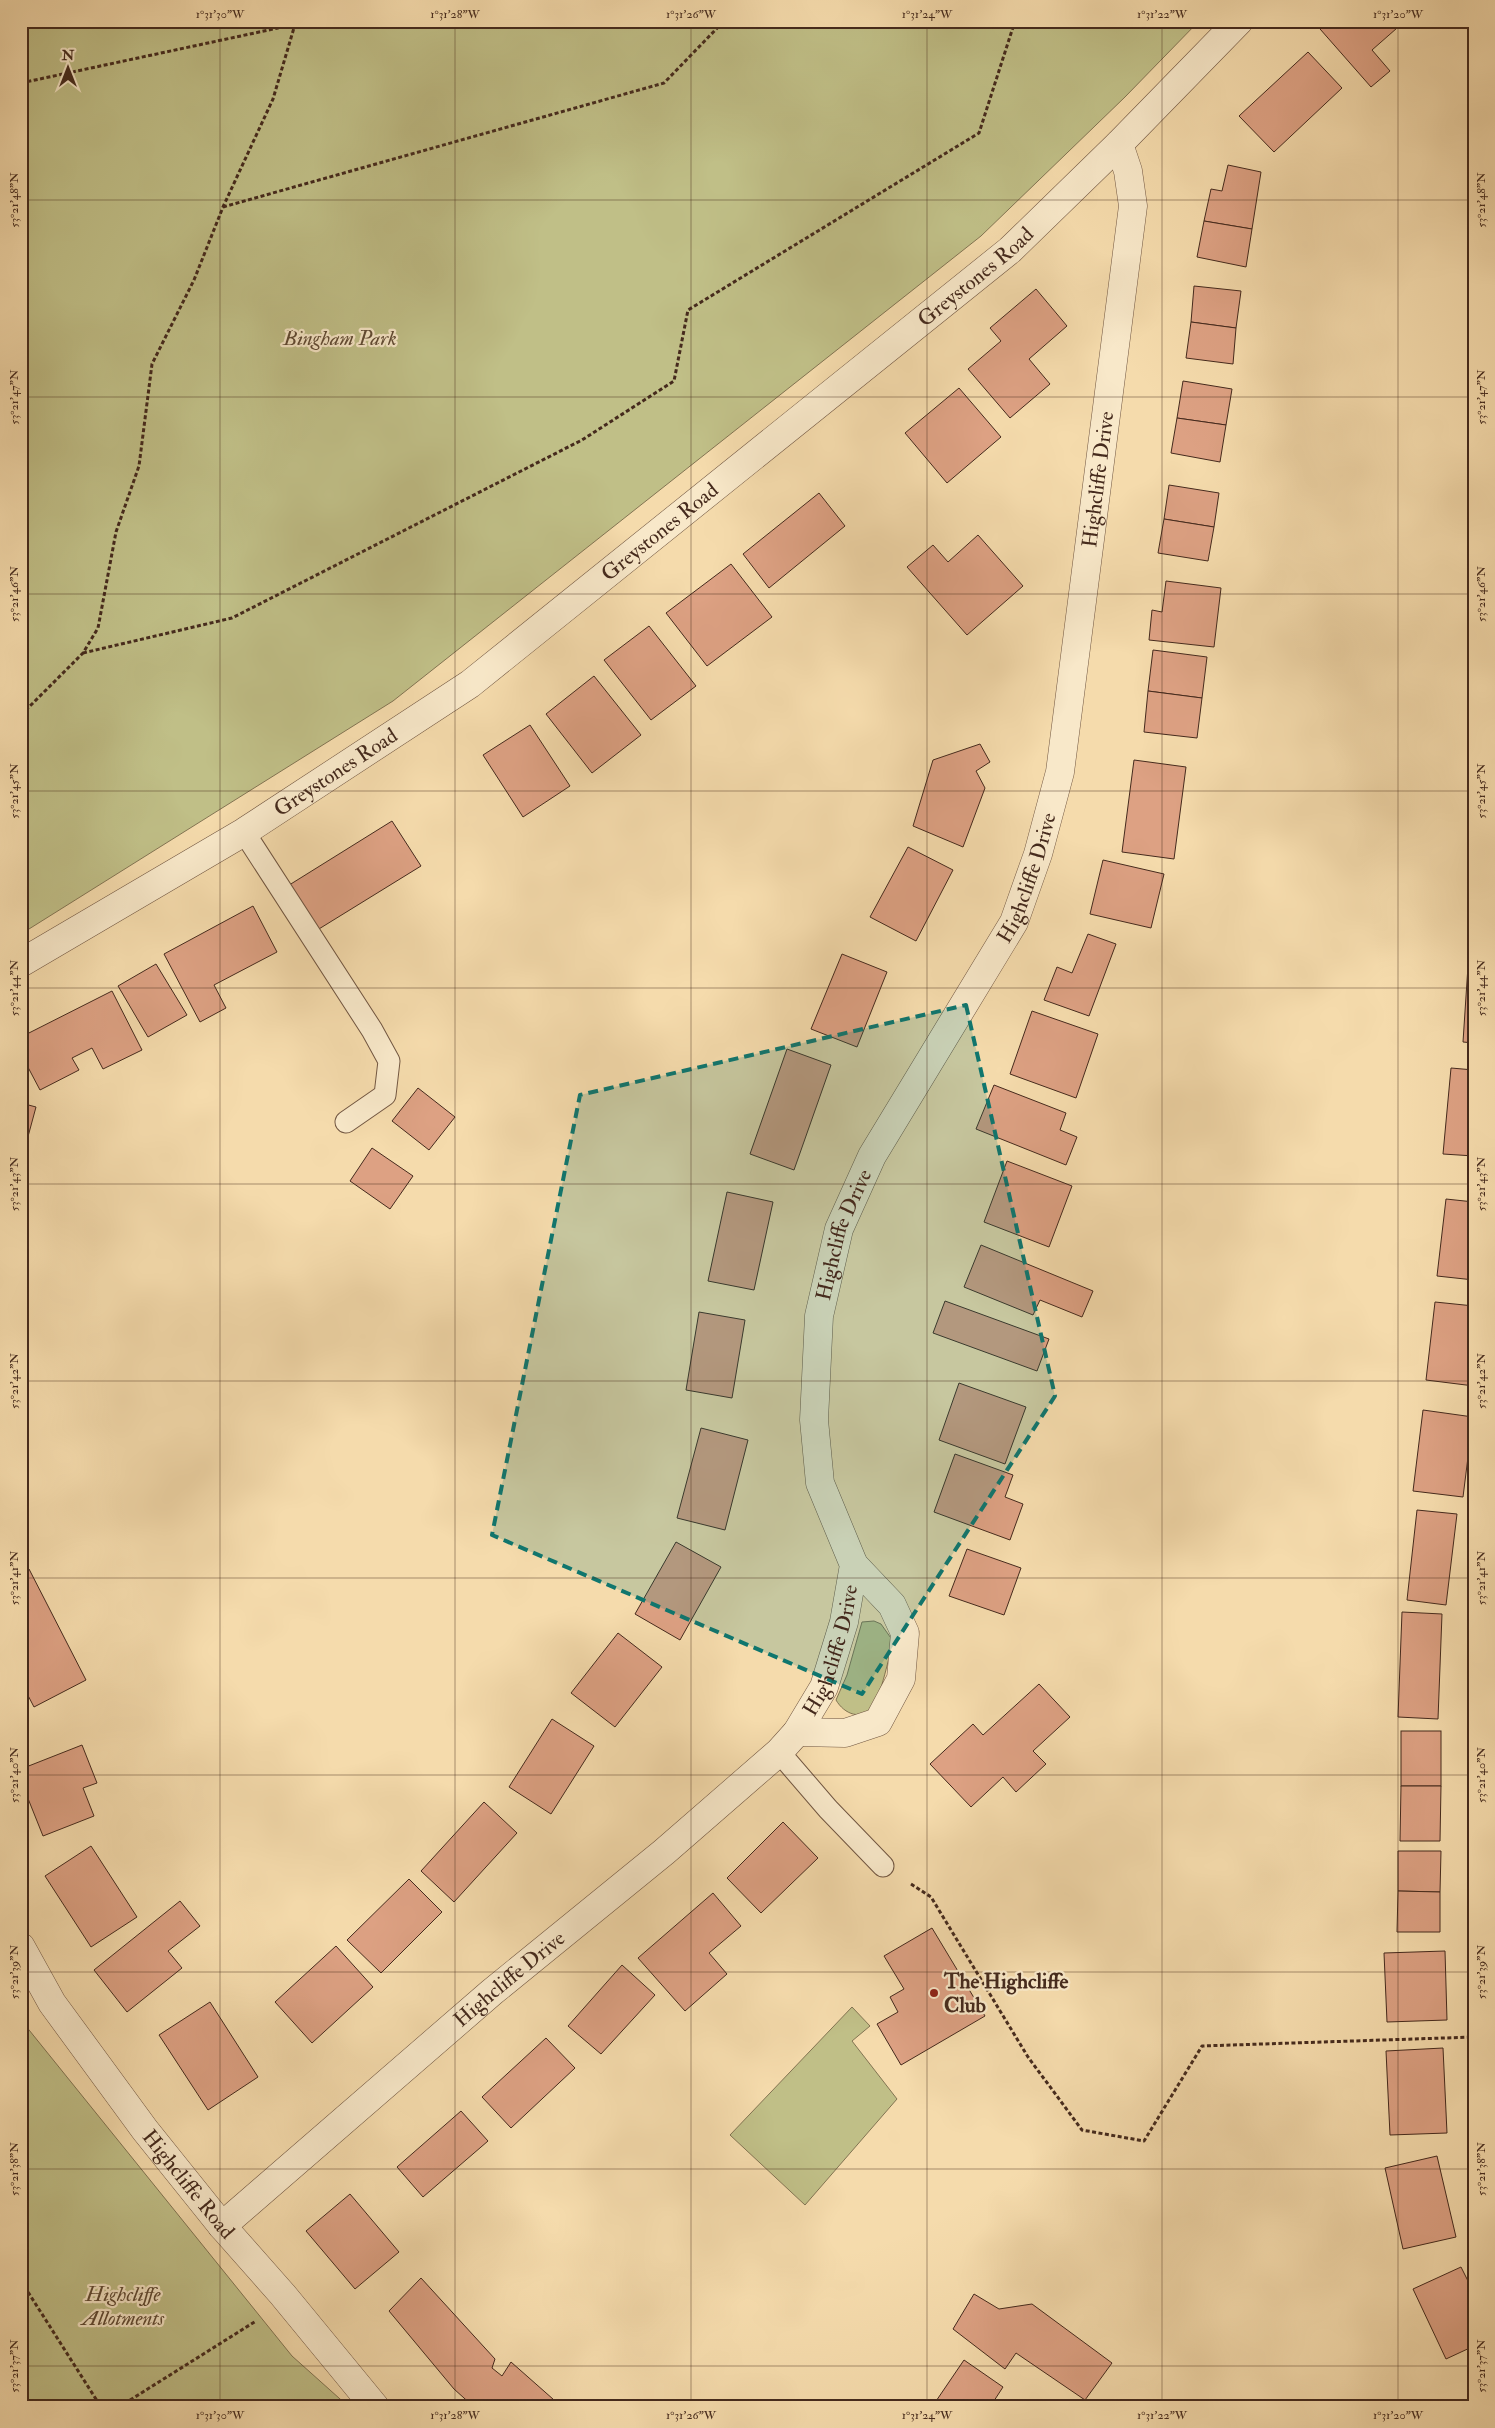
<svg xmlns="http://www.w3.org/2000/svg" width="1495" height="2428" font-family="'IM FELL Double Pica',serif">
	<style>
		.green { fill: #c0bf87; stroke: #827452 }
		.building { fill: #dda183; stroke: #452a1d }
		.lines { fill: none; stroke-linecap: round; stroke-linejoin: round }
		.service-casing { stroke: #715641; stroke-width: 23 }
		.minor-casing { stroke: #715641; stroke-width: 29 }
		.tertiary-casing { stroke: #715641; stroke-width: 29 }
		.path { stroke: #452a1d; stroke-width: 3; stroke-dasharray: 4 2.5; stroke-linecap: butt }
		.service { stroke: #f8e8c9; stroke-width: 21 }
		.minor { stroke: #f8e8c9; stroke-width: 28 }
		.tertiary { stroke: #f8e8c9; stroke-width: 28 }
		.marked { fill: #0f766e; fill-opacity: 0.2; stroke: #0f766e; stroke-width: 4; stroke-dasharray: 10 6; stroke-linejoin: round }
		.ticks { fill: none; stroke: #452a1d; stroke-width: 1; stroke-opacity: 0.45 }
		.poi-dot { fill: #8f2418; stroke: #f8e8c9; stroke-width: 2 }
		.labels { text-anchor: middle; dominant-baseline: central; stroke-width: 4.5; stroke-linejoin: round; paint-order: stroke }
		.street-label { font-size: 21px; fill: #452a1d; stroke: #f8e8c9 }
		.park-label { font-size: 21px; font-style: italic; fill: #5e4832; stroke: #f8e8c9 }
		.poi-label { font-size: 21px; font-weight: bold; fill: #452a1d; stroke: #f8e8c9; text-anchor: start }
		.neatline { fill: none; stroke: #452a1d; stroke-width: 2 }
		.ticks-label { font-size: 12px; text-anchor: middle; fill: #452a1d }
	</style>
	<rect width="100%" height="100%" fill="#f5dbac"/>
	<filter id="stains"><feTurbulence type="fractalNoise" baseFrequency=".004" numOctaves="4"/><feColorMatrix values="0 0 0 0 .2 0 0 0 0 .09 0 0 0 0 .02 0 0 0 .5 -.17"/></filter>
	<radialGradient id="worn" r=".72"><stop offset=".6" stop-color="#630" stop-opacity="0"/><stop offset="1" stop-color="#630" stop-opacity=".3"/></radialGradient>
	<g class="green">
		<path d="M21,21H1199L1125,97L981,236L393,701L21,934Z"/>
		<path d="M874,1621L881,1624L893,1641C890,1654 880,1697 874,1705C862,1722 844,1714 836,1700L847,1675L862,1622Z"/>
		<path d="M852,2007L870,2026L852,2041L897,2099L805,2205L730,2135Z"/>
		<path d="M21,2020L292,2356L349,2407H21Z"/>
	</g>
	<g class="building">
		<path d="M1313,21H1405L1372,50L1390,71L1371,87Z"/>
		<path d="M1308,52L1342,88L1274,152L1239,116Z"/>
		<path d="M1228,165L1261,172L1252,229L1204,221L1211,189L1222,191Z"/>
		<path d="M1204,221L1252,229L1246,267L1197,257Z"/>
		<path d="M1194,286L1241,291L1236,328L1191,322Z"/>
		<path d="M1036,289L1067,326L1029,359L1050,384L1010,418L968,369L1001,341L990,328Z"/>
		<path d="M1191,322L1236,328L1233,364L1186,358Z"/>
		<path d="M1183,381L1232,389L1226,425L1177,418Z"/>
		<path d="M959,388L1001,437L947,483L905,433Z"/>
		<path d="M1177,418L1226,425L1220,462L1171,453Z"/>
		<path d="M1169,485L1219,493L1214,527L1164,519Z"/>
		<path d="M819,493L845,526L769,588L743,554Z"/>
		<path d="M1164,519L1214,527L1208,561L1158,553Z"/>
		<path d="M978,535L1023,586L967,635L907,567L933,545L948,562Z"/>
		<path d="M731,564L772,617L707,666L666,613Z"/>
		<path d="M1166,581L1221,588L1214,647L1149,640L1152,610L1162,612Z"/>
		<path d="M649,626L696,686L651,720L604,660Z"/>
		<path d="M1153,650L1207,657L1202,698L1148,691Z"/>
		<path d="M594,676L641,735L592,773L546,714Z"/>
		<path d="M1148,691L1202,698L1197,738L1144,732Z"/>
		<path d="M530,725L570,786L523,817L483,755Z"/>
		<path d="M980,744L990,762L976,771L985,788L963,847L913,826L933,760Z"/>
		<path d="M1134,760L1186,767L1174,859L1122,852Z"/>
		<path d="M392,821L421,866L314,932L286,887Z"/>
		<path d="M908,847L953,870L916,941L870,917Z"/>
		<path d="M1103,860L1164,874L1151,928L1090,914Z"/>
		<path d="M253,906L277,952L214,985L226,1008L200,1022L164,954Z"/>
		<path d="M1088,934L1116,944L1089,1016L1044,1000L1057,967L1072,973Z"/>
		<path d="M842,954L887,972L857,1047L811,1029Z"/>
		<path d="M156,964L187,1015L148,1037L118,986Z"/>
		<path d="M1468,966L1474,967V1043L1463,1042Z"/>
		<path d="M112,991L142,1050L103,1069L92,1048L72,1058L79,1070L40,1090L21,1054V1037Z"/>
		<path d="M1032,1011L1098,1034L1076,1098L1010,1074Z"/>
		<path d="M787,1049L831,1065L794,1170L750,1154Z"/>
		<path d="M1451,1068L1474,1070V1156L1443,1154Z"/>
		<path d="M994,1085L1066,1113L1060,1130L1077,1137L1066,1165L976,1129Z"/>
		<path d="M418,1088L455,1117L429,1150L392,1121Z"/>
		<path d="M21,1103L36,1107L26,1144L21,1142Z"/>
		<path d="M372,1148L413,1176L390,1209L350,1181Z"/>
		<path d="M1007,1161L1072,1186L1049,1247L984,1222Z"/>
		<path d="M727,1192L773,1202L754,1290L708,1281Z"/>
		<path d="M1446,1199L1474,1202V1280L1437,1276Z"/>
		<path d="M981,1245L1093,1291L1082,1317L1040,1300L1033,1315L964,1287Z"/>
		<path d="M945,1301L1049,1339L1037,1371L933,1333Z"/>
		<path d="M1435,1302L1474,1306V1386L1426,1380Z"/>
		<path d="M699,1312L745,1320L732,1398L686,1390Z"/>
		<path d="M959,1383L1026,1407L1005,1464L939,1440Z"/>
		<path d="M1423,1410L1473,1417L1463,1497L1413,1491Z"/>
		<path d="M701,1428L748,1440L725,1530L677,1518Z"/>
		<path d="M955,1454L1013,1475L1005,1497L1023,1504L1010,1540L934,1512Z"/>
		<path d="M1417,1510L1457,1514L1446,1605L1407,1600Z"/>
		<path d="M676,1542L721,1567L680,1640L635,1614Z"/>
		<path d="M967,1549L1021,1568L1004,1615L949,1596Z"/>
		<path d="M29,1569L86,1680L34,1707L21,1682V1573Z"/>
		<path d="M1402,1612L1442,1614L1438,1719L1398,1717Z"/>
		<path d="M618,1633L662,1667L615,1727L571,1693Z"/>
		<path d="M1039,1684L1070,1717L1033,1751L1046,1764L1016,1792L1003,1777L971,1807L930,1764L973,1724L983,1735Z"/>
		<path d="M552,1719L594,1746L551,1814L509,1787Z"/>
		<rect x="1401" y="1731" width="40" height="55"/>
		<path d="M82,1745L97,1783L83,1788L94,1816L43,1836L21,1781V1769Z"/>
		<path d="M1401,1786H1441L1440,1841H1400Z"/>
		<path d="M484,1802L517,1833L454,1902L421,1871Z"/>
		<path d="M783,1822L818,1858L761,1913L727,1878Z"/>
		<path d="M91,1846L137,1917L91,1947L45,1876Z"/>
		<path d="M1398,1851H1441L1440,1892L1398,1891Z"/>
		<path d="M409,1879L442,1912L381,1973L347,1940Z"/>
		<path d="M1398,1891L1440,1892V1932H1397Z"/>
		<path d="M713,1893L741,1926L709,1953L727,1974L685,2011L638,1958Z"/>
		<path d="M180,1901L200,1926L168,1951L182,1968L127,2012L94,1970Z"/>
		<path d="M932,1928L985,2016L901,2065L877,2024L898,2012L890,1997L904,1989L884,1956Z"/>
		<path d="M336,1946L373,1987L312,2043L275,2002Z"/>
		<path d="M1445,1951L1447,2020L1387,2022L1384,1953Z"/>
		<path d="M622,1965L655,1995L601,2054L568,2026Z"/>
		<path d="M210,2002L258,2077L208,2110L159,2035Z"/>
		<path d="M546,2038L575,2068L511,2128L482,2097Z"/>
		<path d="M1443,2048L1447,2133L1390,2135L1386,2051Z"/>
		<path d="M461,2111L488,2141L423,2197L397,2167Z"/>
		<path d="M1437,2156L1456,2237L1403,2249L1385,2168Z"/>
		<path d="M350,2194L399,2252L355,2289L306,2231Z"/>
		<path d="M1461,2267L1474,2293V2346L1446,2359L1413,2289Z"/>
		<path d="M421,2278L495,2359L492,2368L502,2376L511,2362L562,2407H474L454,2389L389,2311Z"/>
		<path d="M974,2294L999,2309L1032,2304L1112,2363L1085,2400L1016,2353L1005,2369L953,2329Z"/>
		<path d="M964,2360L1003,2387L990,2407H932Z"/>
		<path d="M1474,2395V2407H1454Z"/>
	</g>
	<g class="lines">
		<g class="service-casing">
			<g id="service">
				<path d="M244,832L372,1030L389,1061L385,1095L346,1122"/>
				<path d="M779,1752L828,1809L883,1866"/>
			</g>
		</g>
		<g class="minor-casing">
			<g id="minor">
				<path d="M797,1732L845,1733L878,1722L901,1679L905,1633L892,1605L854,1565"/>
				<path id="s1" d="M222,2226L492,1992L664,1852L779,1752L797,1732L824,1687L844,1622L854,1565L820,1483L814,1420L819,1316L839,1229L872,1156L1014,922L1038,854L1060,772L1133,206L1128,171L1119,144"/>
			</g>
		</g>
		<g class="tertiary-casing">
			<g id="tertiary">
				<path id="s2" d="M21,963L244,832L470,684L1010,250L1119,144L1239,21"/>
				<path id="s3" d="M21,1947L52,2003L145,2130L222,2226L283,2295L375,2407"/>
			</g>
		</g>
		<g class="path">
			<path d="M21,83L278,28L291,21"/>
			<path d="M223,207L664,83L724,21"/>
			<path d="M83,653L232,618L582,440L674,381L688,310L979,133L1015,21"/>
			<path d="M21,715L83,653L98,628L116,532L139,466L152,364L194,280L223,207L273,99L296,21"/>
			<path d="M911,1884L931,1897L1028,2057L1082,2130L1144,2141L1202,2046L1474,2037"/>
			<path d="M21,2281L101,2407"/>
			<path d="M119,2407L256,2321"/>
		</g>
		<use href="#service" class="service"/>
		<use href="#minor" class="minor"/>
		<use href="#tertiary" class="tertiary"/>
	</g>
	<path class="marked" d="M966,1005L1055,1396L862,1694L492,1535L580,1095Z"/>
	<path class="ticks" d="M220,21V2407M455,21V2407M691,21V2407M927,21V2407M1162,21V2407M1398,21V2407M21,200H1474M21,397H1474M21,594H1474M21,791H1474M21,988H1474M21,1184H1474M21,1381H1474M21,1578H1474M21,1775H1474M21,1972H1474M21,2169H1474M21,2366H1474"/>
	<circle class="poi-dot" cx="934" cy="1993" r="5"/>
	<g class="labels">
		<g class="street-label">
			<text stroke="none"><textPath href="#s2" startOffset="1178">Greystones Road</textPath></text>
			<text stroke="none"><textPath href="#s1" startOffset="2088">Highcliffe Drive</textPath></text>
			<text stroke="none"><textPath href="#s2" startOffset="772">Greystones Road</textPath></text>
			<text stroke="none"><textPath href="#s2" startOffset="368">Greystones Road</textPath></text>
			<text stroke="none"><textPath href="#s1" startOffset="1682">Highcliffe Drive</textPath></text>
			<text stroke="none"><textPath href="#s1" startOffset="1278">Highcliffe Drive</textPath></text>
			<text stroke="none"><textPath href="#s1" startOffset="848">Highcliffe Drive</textPath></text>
			<text stroke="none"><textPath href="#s1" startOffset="379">Highcliffe Drive</textPath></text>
			<text stroke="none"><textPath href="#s3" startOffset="291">Highcliffe Road</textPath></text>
		</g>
		<g class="park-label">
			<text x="340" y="338">Bingham Park</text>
			<text x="123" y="2294">Highcliffe<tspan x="123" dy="24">Allotments</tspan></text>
		</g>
		<g class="poi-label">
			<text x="944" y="1981">The Highcliffe<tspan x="944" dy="24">Club</tspan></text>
		</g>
	</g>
	<rect width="1495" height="2428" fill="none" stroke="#f5dbac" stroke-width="55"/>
	<g transform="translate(68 68)" stroke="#f8e8c9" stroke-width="4" paint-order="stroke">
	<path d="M0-4L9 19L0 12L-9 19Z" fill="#452a1d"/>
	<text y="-8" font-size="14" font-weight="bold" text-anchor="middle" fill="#452a1d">N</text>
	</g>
	<rect x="28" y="28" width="1440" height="2372" class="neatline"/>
	<g class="ticks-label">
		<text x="220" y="18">1°31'30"W</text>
		<text x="455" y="18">1°31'28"W</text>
		<text x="691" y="18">1°31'26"W</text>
		<text x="927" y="18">1°31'24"W</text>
		<text x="1162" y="18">1°31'22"W</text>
		<text x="1398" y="18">1°31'20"W</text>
		<text transform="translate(14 200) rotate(-90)" y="4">53°21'48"N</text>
		<text transform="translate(1481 200) rotate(-90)" y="4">53°21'48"N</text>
		<text transform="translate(14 397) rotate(-90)" y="4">53°21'47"N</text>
		<text transform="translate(1481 397) rotate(-90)" y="4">53°21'47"N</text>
		<text transform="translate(14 594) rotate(-90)" y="4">53°21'46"N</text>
		<text transform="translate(1481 594) rotate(-90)" y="4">53°21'46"N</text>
		<text transform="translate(14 791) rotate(-90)" y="4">53°21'45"N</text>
		<text transform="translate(1481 791) rotate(-90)" y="4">53°21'45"N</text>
		<text transform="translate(14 988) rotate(-90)" y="4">53°21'44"N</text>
		<text transform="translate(1481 988) rotate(-90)" y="4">53°21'44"N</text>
		<text transform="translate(14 1184) rotate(-90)" y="4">53°21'43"N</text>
		<text transform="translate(1481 1184) rotate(-90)" y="4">53°21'43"N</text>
		<text transform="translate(14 1381) rotate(-90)" y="4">53°21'42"N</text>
		<text transform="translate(1481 1381) rotate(-90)" y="4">53°21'42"N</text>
		<text transform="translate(14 1578) rotate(-90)" y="4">53°21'41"N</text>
		<text transform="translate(1481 1578) rotate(-90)" y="4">53°21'41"N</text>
		<text transform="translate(14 1775) rotate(-90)" y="4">53°21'40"N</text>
		<text transform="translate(1481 1775) rotate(-90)" y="4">53°21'40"N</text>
		<text transform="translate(14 1972) rotate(-90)" y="4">53°21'39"N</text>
		<text transform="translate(1481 1972) rotate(-90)" y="4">53°21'39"N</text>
		<text transform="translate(14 2169) rotate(-90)" y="4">53°21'38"N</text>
		<text transform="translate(1481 2169) rotate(-90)" y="4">53°21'38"N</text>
		<text transform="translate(14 2366) rotate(-90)" y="4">53°21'37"N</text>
		<text transform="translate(1481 2366) rotate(-90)" y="4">53°21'37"N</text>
		<text x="220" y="2419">1°31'30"W</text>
		<text x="455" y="2419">1°31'28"W</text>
		<text x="691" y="2419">1°31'26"W</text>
		<text x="927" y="2419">1°31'24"W</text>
		<text x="1162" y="2419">1°31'22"W</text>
		<text x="1398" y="2419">1°31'20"W</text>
	</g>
	<rect width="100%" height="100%" filter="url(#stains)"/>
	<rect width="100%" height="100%" fill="url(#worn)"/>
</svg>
